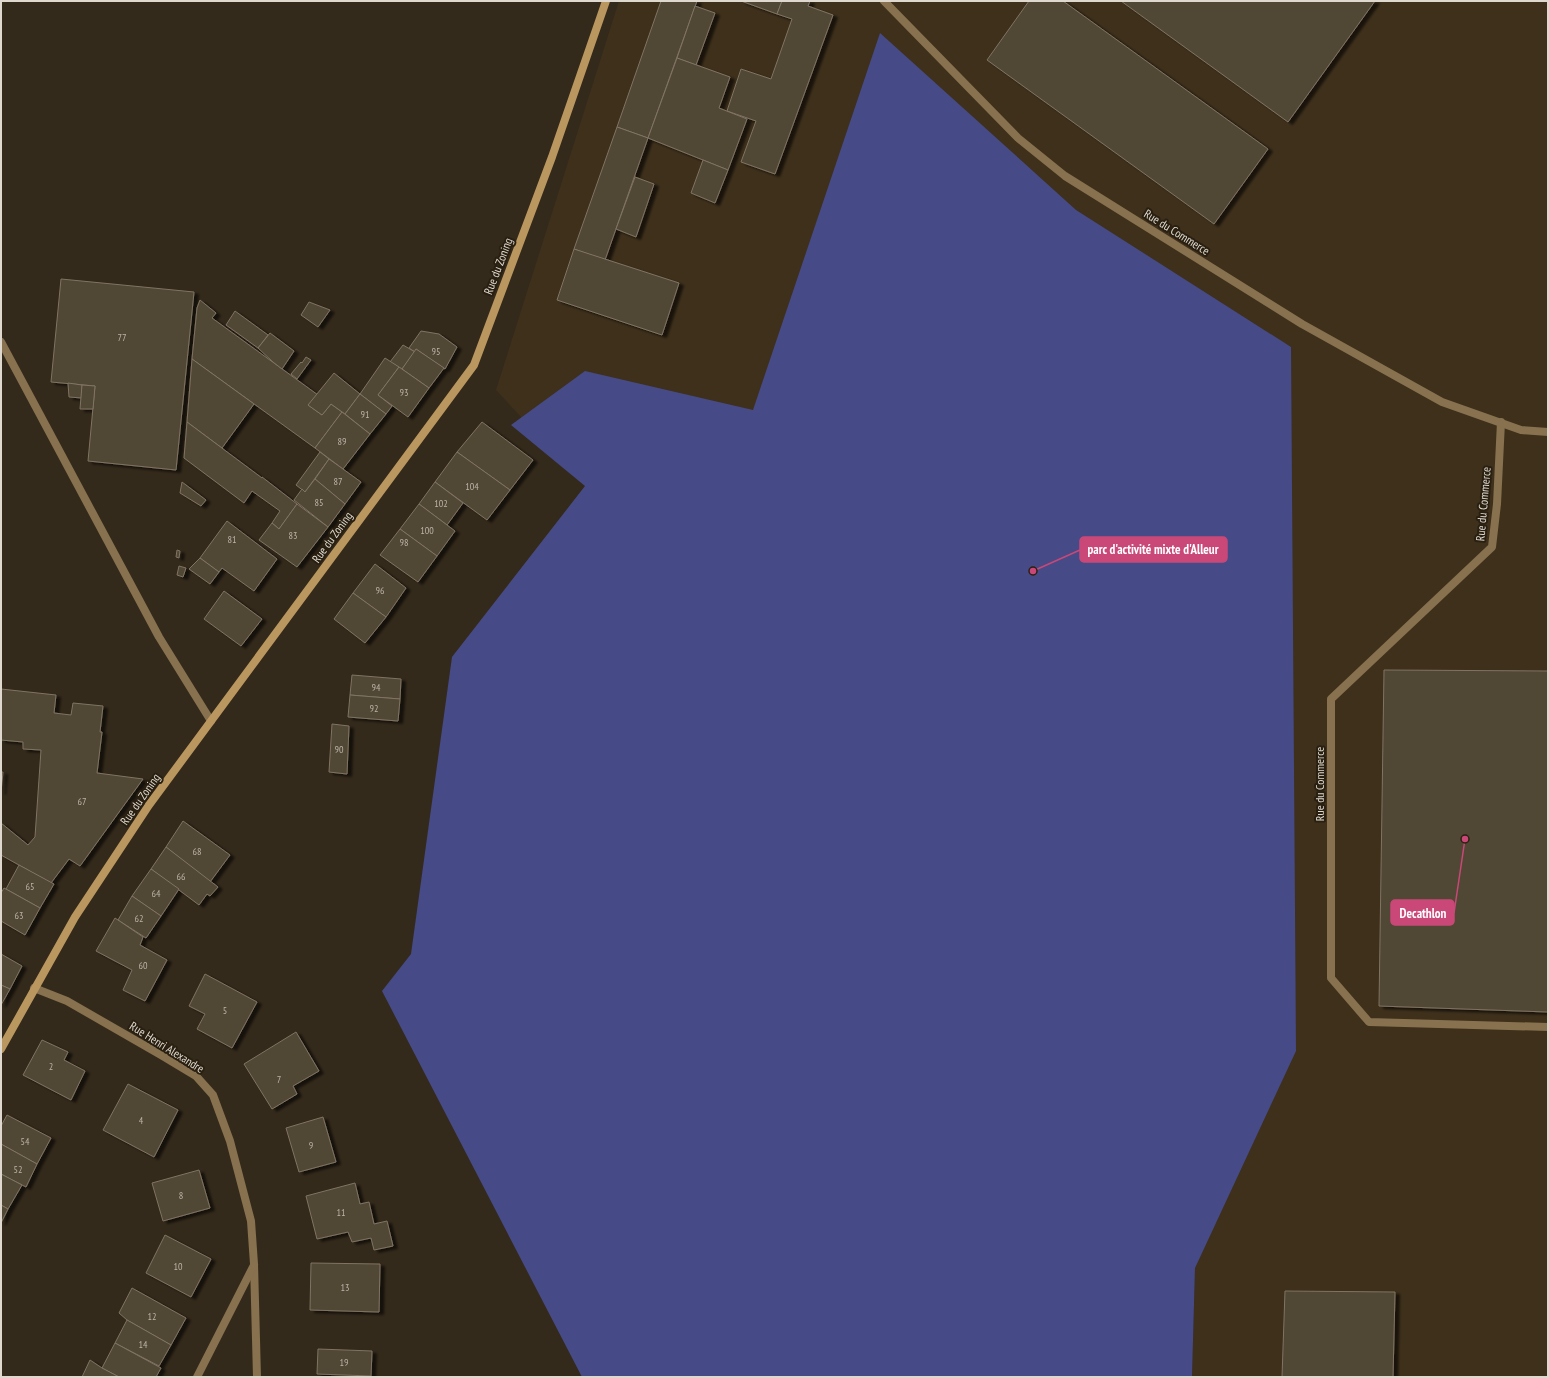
<svg xmlns="http://www.w3.org/2000/svg" width="1549" height="1378" font-family="'PT Sans Narrow',sans-serif">
	<style>
		.built { fill: #3e301b }
		.green { fill: #464a87 }
		.building { fill: #514636; stroke: #807463; filter: url(#shadow) }
		.lines { fill: none; stroke-linecap: round; stroke-linejoin: round }
		.lane { stroke: #87714f; stroke-width: 8 }
		.street { stroke: #87714f; stroke-width: 8 }
		.secondary { stroke: #bb9760; stroke-width: 8 }
		.labels { text-anchor: middle; dominant-baseline: central; stroke-width: 4; stroke-linejoin: round; paint-order: stroke }
		.number-label { font-size: 10px; fill: #bbb4a8 }
		.street-label { font-size: 12px; fill: #ded8ce; stroke: #2a2011 }
		.leader { fill: none; stroke: #c94878; stroke-width: 1.5 }
		.callout-dot { fill: #c94878; stroke: #2a2011; stroke-width: 1.5 }
		.callout { fill: #c94878; stroke: #c94878; stroke-width: 1.5 }
		.callout-label { font-size: 13px; text-anchor: middle; font-weight: bold; fill: #fff }
	</style>
	<defs>
		<filter id="shadow"><feDropShadow dx="4.5" dy="2.5" stdDeviation="1" flood-color="#0009"/></filter>
	</defs>
	<rect width="100%" height="100%" fill="#342a1b"/>
	<path class="built" d="M619,1H1548V1377H1192L1195,1268L452,657L585,486L496,390Z"/>
	<path class="green" d="M880,33L1076,210L1291,347L1296,1051L1195,1268L1192,1377H582L382,991L411,954L452,657L585,486L511,425L585,371L753,410Z"/>
	<g class="building">
		<path d="M661,1H697L648,138L617,127Z"/>
		<path d="M741,1H782L777,14Z"/>
		<path d="M782,1H810L808,6L833,15L775,174L741,162L756,121L727,111L741,69L771,79L792,19L777,14Z"/>
		<path d="M1029,1H1063L1268,149L1214,224L987,60Z"/>
		<path d="M1121,1H1375L1288,122Z"/>
		<path d="M695,6L715,13L696,65L677,58Z"/>
		<path d="M677,58L730,77L719,108L747,119L728,170L648,138Z"/>
		<path d="M617,127L648,138L605,260L574,249Z"/>
		<path d="M703,160L728,170L715,203L691,193Z"/>
		<path d="M635,177L654,184L636,237L616,229Z"/>
		<path d="M574,249L679,283L662,335L557,300Z"/>
		<path d="M61,279L194,292L176,470L88,461L95,386L51,382Z"/>
		<path d="M200,300L216,313L212,318L318,395L308,405L322,415L331,404L342,412L315,448L192,359L197,308Z"/>
		<path d="M309,302L330,310L318,327L301,315Z"/>
		<path d="M235,311L268,335L258,348L226,325Z"/>
		<path d="M421,331L439,334L457,347L445,369L416,349L415,352L409,348Z"/>
		<path d="M270,333L294,351L282,369L273,362L258,348Z"/>
		<path d="M403,345L415,352L402,369L390,362Z"/>
		<path d="M416,349L444,368L429,388L402,369Z"/>
		<path d="M306,357L311,360L297,379L291,374L301,362L302,363Z"/>
		<path d="M385,358L399,367L378,395L392,406L386,414L360,394Z"/>
		<path d="M192,359L254,404L222,448L187,422Z"/>
		<path d="M399,367L429,388L408,417L378,395Z"/>
		<path d="M334,373L360,394L345,414L331,404L322,415L308,405Z"/>
		<path d="M68,383L82,385V398L69,397Z"/>
		<path d="M82,385L95,386L93,409H80Z"/>
		<path d="M360,394L386,414L370,434L345,414Z"/>
		<path d="M342,412L370,434L343,469L315,448Z"/>
		<path d="M187,422L262,478V477L297,504L279,529L272,523L280,511L252,491L244,503L184,458Z"/>
		<path d="M482,422L533,460L510,490L457,452Z"/>
		<path d="M320,452L329,459L305,492L296,485Z"/>
		<path d="M457,452L510,490L487,520L435,482Z"/>
		<path d="M329,459L361,482L345,504L315,479Z"/>
		<path d="M315,479L345,504L328,527L294,500L302,489L305,492Z"/>
		<path d="M182,482L206,500L201,506L180,493Z"/>
		<path d="M435,482L463,503L447,525L419,504Z"/>
		<path d="M297,504L328,527L297,567L259,540L272,523L279,529Z"/>
		<path d="M419,504L455,531L437,556L400,529Z"/>
		<path d="M227,521L277,559L254,591L222,568L219,572L200,558Z"/>
		<path d="M400,529L437,556L418,582L380,555Z"/>
		<path d="M177,550L180,551L179,558L176,557Z"/>
		<path d="M200,558L219,572L210,584L189,569Z"/>
		<path d="M375,564L406,588L386,617L353,593Z"/>
		<path d="M179,566L186,568L183,577L177,575Z"/>
		<path d="M224,591L262,619L241,646L204,619Z"/>
		<path d="M353,593L386,617L365,643L334,619Z"/>
		<path d="M1384,670L1548,671V1012L1379,1006Z"/>
		<path d="M352,675L401,679L400,699L350,695Z"/>
		<path d="M1,689L56,695L54,713L71,715L73,703L103,706L100,732H102L97,773L143,779L80,866L69,859L51,883L1,855V823L28,845L35,837L41,750L23,749V742L1,740Z"/>
		<path d="M350,695L400,699L398,721L348,717Z"/>
		<path d="M332,724L349,726L347,774L329,772Z"/>
		<path d="M1,772H3L1,792Z"/>
		<path d="M183,821L230,855L210,882L166,847Z"/>
		<path d="M166,847L218,887L210,896L207,894L199,905L151,869Z"/>
		<path d="M19,865L54,884L40,908L6,889Z"/>
		<path d="M151,869L179,889L161,916L132,896Z"/>
		<path d="M4,888L40,908L25,935L1,921V893Z"/>
		<path d="M132,896L161,916L146,938L118,920Z"/>
		<path d="M115,918L143,937L140,945L167,960L145,1001L123,990L132,970L96,951Z"/>
		<path d="M1,954L22,966L10,989L1,985Z"/>
		<path d="M205,974L257,1002L232,1048L197,1029L205,1014L189,1006Z"/>
		<path d="M1,985L10,989L1,1005Z"/>
		<path d="M296,1032L319,1071L293,1086L297,1094L272,1109L244,1064Z"/>
		<path d="M42,1040L68,1052L64,1060L85,1071L71,1100L23,1075Z"/>
		<path d="M128,1084L178,1110L154,1157L103,1130Z"/>
		<path d="M7,1115L51,1138L37,1164L1,1144V1126Z"/>
		<path d="M323,1117L336,1162L299,1172L286,1128Z"/>
		<path d="M1,1144L37,1164L26,1187L1,1174Z"/>
		<path d="M199,1170L210,1208L163,1221L152,1183Z"/>
		<path d="M1,1174L22,1185L8,1209L1,1205Z"/>
		<path d="M355,1183L360,1204L369,1202L374,1224L387,1221L393,1246L374,1250L371,1238L352,1242L348,1232L317,1239L306,1196Z"/>
		<path d="M1,1205L8,1209L1,1223Z"/>
		<path d="M165,1235L211,1259L191,1297L146,1273Z"/>
		<path d="M311,1263L380,1264L379,1312L310,1310Z"/>
		<path d="M132,1288L186,1318L171,1345L127,1320L119,1313Z"/>
		<path d="M1285,1291L1395,1292L1393,1377H1282Z"/>
		<path d="M127,1320L171,1345L159,1366L115,1343Z"/>
		<path d="M115,1343L161,1368L156,1377H119L102,1368Z"/>
		<path d="M318,1349L372,1351L371,1376L317,1374Z"/>
		<path d="M90,1360L102,1368L119,1377H82Z"/>
	</g>
	<g class="lines">
		<g class="lane">
			<path d="M1,342L159,637L211,721"/>
			<path d="M1501,422L1497,504L1492,547L1331,699V978L1369,1022L1548,1027"/>
		</g>
		<g class="street">
			<path d="M884,1L1018,138L1065,176L1302,324L1442,402L1521,430L1548,432"/>
			<path d="M34,988L67,1001L161,1055L196,1076L213,1095L230,1141L251,1221L254,1264L257,1377"/>
			<path d="M197,1377L254,1265"/>
		</g>
		<path class="secondary" d="M1,1049L75,917L149,805L474,365L552,157L606,1"/>
	</g>
	<g class="labels">
		<g class="number-label">
			<text x="122" y="337">77</text>
			<text x="436" y="351">95</text>
			<text x="404" y="392">93</text>
			<text x="365" y="414">91</text>
			<text x="342" y="441">89</text>
			<text x="338" y="481">87</text>
			<text x="472" y="486">104</text>
			<text x="319" y="502">85</text>
			<text x="441" y="503">102</text>
			<text x="427" y="530">100</text>
			<text x="293" y="535">83</text>
			<text x="232" y="539">81</text>
			<text x="404" y="542">98</text>
			<text x="380" y="590">96</text>
			<text x="376" y="687">94</text>
			<text x="374" y="708">92</text>
			<text x="339" y="749">90</text>
			<text x="82" y="801">67</text>
			<text x="197" y="851">68</text>
			<text x="181" y="876">66</text>
			<text x="30" y="886">65</text>
			<text x="156" y="893">64</text>
			<text x="19" y="915">63</text>
			<text x="139" y="918">62</text>
			<text x="143" y="965">60</text>
			<text x="225" y="1010">5</text>
			<text x="51" y="1066">2</text>
			<text x="279" y="1079">7</text>
			<text x="141" y="1120">4</text>
			<text x="25" y="1141">54</text>
			<text x="311" y="1145">9</text>
			<text x="18" y="1169">52</text>
			<text x="181" y="1195">8</text>
			<text x="341" y="1212">11</text>
			<text x="178" y="1266">10</text>
			<text x="345" y="1287">13</text>
			<text x="152" y="1316">12</text>
			<text x="143" y="1344">14</text>
			<text x="344" y="1362">19</text>
		</g>
		<g class="street-label">
			<text transform="translate(1177 232) rotate(32)">Rue du Commerce</text>
			<text transform="translate(498 266) rotate(-69)">Rue du Zoning</text>
			<text transform="translate(1483 504) rotate(-85)">Rue du Commerce</text>
			<text transform="translate(332 537) rotate(-54)">Rue du Zoning</text>
			<text transform="translate(1319 784) rotate(-90)">Rue du Commerce</text>
			<text transform="translate(140 799) rotate(-55)">Rue du Zoning</text>
			<text transform="translate(167 1047) rotate(32)">Rue Henri Alexandre</text>
		</g>
	</g>
	<path class="leader" d="M1033 571L1080 550M1465 839L1454 913"/>
	<g class="callout-dot">
		<circle cx="1033" cy="571" r="4"/>
		<circle cx="1465" cy="839" r="4"/>
	</g>
	<g class="callout">
		<rect x="1080" y="537" width="147" height="25" rx="4"/>
		<rect x="1391" y="900" width="63" height="25" rx="4"/>
	</g>
	<g class="callout-label">
		<text x="1153" y="554">parc d'activité mixte d'Alleur</text>
		<text x="1423" y="918">Decathlon</text>
	</g>
	<rect width="1549" height="1378" fill="none" stroke="#ded8ce" stroke-width="4"/>
</svg>
